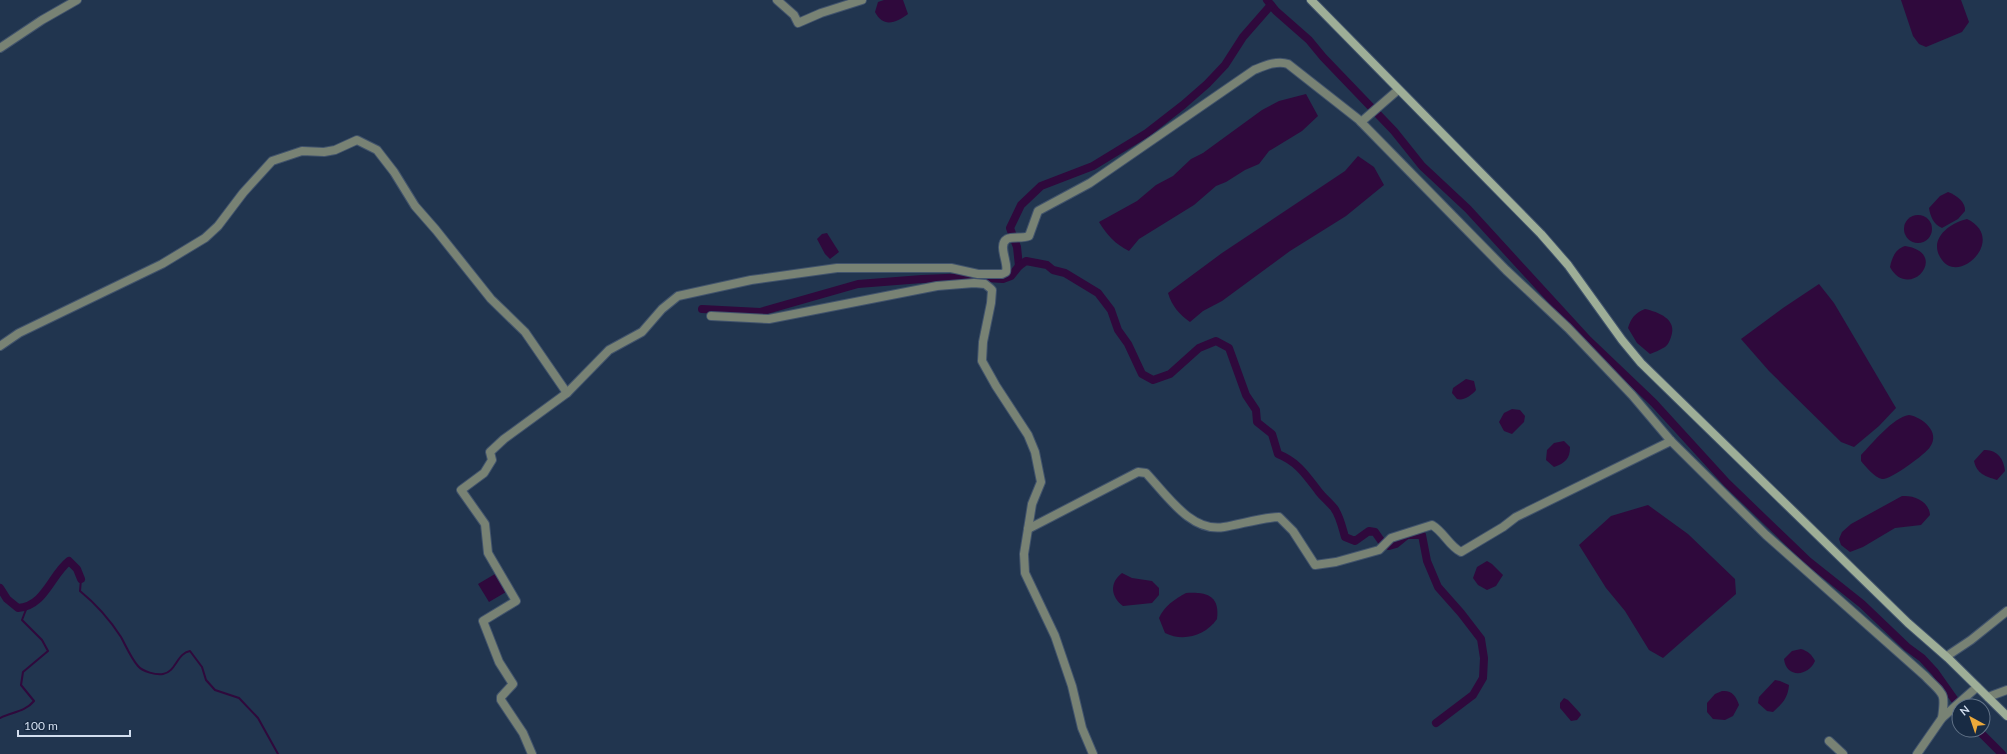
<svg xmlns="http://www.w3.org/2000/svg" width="2007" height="754" font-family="Lato,sans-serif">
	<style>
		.water { fill: #2f093c }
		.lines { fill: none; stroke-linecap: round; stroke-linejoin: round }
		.stream { stroke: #2f093c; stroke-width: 2 }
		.canal { stroke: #2f093c; stroke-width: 8 }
		.street-casing { stroke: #41536c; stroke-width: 10 }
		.secondary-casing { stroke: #41536c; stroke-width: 10 }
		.street { stroke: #788274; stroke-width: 8 }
		.secondary { stroke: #9eae97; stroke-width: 8 }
	</style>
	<rect width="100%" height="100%" fill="#21354f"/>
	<g class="water">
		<path d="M884,0H903L908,14C896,23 883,28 875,12L878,2Z"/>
		<path d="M1901,0H1961L1969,22L1962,32L1926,47L1919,44L1913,36Z"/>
		<path d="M1306,94L1318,116L1302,131L1269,151L1259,164L1245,170L1226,182L1216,186L1194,205L1139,239L1129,251C1115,244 1107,235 1099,222L1137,201L1156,185L1173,176L1191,159L1203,153L1262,110L1279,101Z"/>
		<path d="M1358,156L1374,167L1384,185L1346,216L1290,251L1222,301L1203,311L1190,322C1179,314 1172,306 1168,293L1222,253L1345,171Z"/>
		<path d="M1948,192C1956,195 1966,202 1965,211L1958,219L1942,228C1934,225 1930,216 1929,208L1940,196Z"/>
		<circle cx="1918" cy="229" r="14"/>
		<path d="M1967,219C2007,238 1960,285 1942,260C1927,240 1949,223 1967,219Z"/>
		<path d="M827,233L839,252L830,259L825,254L817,239L822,234Z"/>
		<path d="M1905,246C1951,253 1909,302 1890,267C1892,258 1895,249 1905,246Z"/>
		<path d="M1819,284L1834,303L1896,408L1879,426L1854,447L1841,442L1769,371L1741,339L1783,308Z"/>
		<path d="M1645,309C1658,312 1678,319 1671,337C1670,340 1668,345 1665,347C1660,350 1655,352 1650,354L1637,343L1628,328C1631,318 1635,313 1645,309Z"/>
		<path d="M1466,379L1474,381L1476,390C1472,395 1464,401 1457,399L1452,393L1453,388Z"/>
		<path d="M1512,409L1520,410L1525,416L1524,422L1512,434L1504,431L1499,422L1504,413Z"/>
		<path d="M1909,415C1922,417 1941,432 1930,447C1926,454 1889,481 1882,479C1874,477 1866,467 1861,461V455C1873,443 1892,418 1909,415Z"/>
		<path d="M1564,441L1570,447C1570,459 1565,463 1554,467L1546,460L1547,450L1554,443Z"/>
		<path d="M1984,450C1997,449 2004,459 2005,471L1997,480C1985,476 1977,474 1974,461Z"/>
		<path d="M1902,496C1914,495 1929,501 1930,515L1921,525L1895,528L1863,547L1850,552L1841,545L1839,539L1842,532L1851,524Z"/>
		<path d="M1648,505L1688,534L1735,579L1736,594L1663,658L1649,650L1625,611L1606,588L1579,545L1611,516Z"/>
		<path d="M1487,561L1492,564L1503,575L1496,586L1487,590L1478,585L1473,578L1477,567Z"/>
		<path d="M1122,573L1132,578L1152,581L1159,588V595L1152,603L1123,606C1111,597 1109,583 1122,573Z"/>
		<path d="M495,574L506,592L489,602L478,584Z"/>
		<path d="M1186,593C1206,592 1220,595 1217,619C1205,636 1183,642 1165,633L1159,618C1164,606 1175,599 1186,593Z"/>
		<path d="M1801,649C1808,651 1812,655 1815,661C1808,677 1786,678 1784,659L1792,651Z"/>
		<path d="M1775,680L1780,681L1789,685C1788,698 1782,704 1773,712L1767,711L1758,703L1759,697Z"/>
		<path d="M1722,691C1732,690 1736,696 1739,705L1733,716L1725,720L1713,719L1707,712V703L1715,694Z"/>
		<path d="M1564,698L1568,700L1580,713L1581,715L1577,720L1571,721L1560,708V703Z"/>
	</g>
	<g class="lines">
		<g class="stream">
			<path d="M81,579L80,591C96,604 110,620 121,637C126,646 131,658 138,666C143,672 156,675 163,674C176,672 177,653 190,651L202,667L206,680L215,690L239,698L258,718L278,754"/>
			<path d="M0,718C12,712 25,712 34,701L21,685L23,672L48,651L42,640L22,620L27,607"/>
		</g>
		<g class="canal">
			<path d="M1267,0L1276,11L1309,40L1323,57L1394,131L1422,166L1468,209L1588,340L1654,403L1727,483L1808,561L1862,604L1907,647L1922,658L1935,672L1959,706"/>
			<path d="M1019,266L1017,247L1010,228L1021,205L1041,186L1093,166L1147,133L1183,105L1207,84L1225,65L1243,37L1271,5"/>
			<path d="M702,309L760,312L858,284L922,279L970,277L1003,279L1011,276L1019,266L1026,261L1047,265L1053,270L1065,273L1098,293L1111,310L1118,330L1128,344L1142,374L1153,380L1170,374L1199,348L1216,341L1229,348L1246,395L1256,410L1257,422L1272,434L1278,454C1298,462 1306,475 1319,492C1323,497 1329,502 1334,508C1340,516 1342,527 1345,537L1355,541L1369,531L1375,532L1384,545"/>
			<path d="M1389,546L1396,544L1407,535H1422L1427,561L1438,587L1461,613L1481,639L1484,658L1483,678L1473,695L1436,723"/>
			<path d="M0,588L7,599L18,608C45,606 51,575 69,561L77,569L81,579"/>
			<path d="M1978,730L2002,754"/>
		</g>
		<g class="street-casing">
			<g id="street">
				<path d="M777,0L794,15L798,23L821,13L862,0"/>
				<path d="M0,48L42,20L77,0"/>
				<path d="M1361,122L1398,90"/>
				<path d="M711,316L769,319L937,286L974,283L985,284L990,288L992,290L991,303L983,342L982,361L996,386L1028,435L1035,452L1041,482L1032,504L1024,554L1025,573L1055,636L1072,686L1082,728L1093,754"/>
				<path d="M0,346L19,333L162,264L205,238L218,226L243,193L272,161L302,151L324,152L335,150L357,140L377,150L394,172L415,206L436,230L491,299L525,332L567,393"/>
				<path d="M1028,529L1138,472L1146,473C1166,494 1191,533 1224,527C1242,524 1260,518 1279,517L1293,531L1315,565L1336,562L1379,550L1391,538L1432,525C1444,532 1449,546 1461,552L1503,527L1516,517L1671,441"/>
				<path d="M1947,656L1971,640L2007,611"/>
				<path d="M1988,697L2007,690"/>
				<path d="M1829,741L1843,754"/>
				<path d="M532,754L523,733L501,700V697L513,684L499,662L483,621L516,601L488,553L485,524L461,490L484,473L492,460L490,452L504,439L567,393L609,350L642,332L662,309L678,296L751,280L837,268H951L978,274H1002L1006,272C1009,263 997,245 1007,239C1013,236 1022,239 1029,236L1038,211L1090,183L1254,70C1264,66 1277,60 1288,64L1358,119L1506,270L1568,328L1632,395L1671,441L1766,535L1925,676C1943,695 1946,691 1942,718"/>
				<path d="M1917,754L1942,718L1977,687"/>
			</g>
		</g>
		<g class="secondary-casing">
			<path id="secondary" d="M1311,0L1541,234L1568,265L1622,340L1641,363L1908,623L1948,658L2007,716"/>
		</g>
		<use href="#street" class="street"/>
		<use href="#secondary" class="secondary"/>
	</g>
	<g transform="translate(1971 718) rotate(320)"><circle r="19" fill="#182b44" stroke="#627388"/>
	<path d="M0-3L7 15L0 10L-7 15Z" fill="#eca93a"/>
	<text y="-6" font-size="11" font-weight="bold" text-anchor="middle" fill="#d2deef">N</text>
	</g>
	<path d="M18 730v6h112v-6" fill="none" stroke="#d2deef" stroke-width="2"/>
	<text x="24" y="730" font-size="12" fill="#d2deef" stroke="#182b44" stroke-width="3" paint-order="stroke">100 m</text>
</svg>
